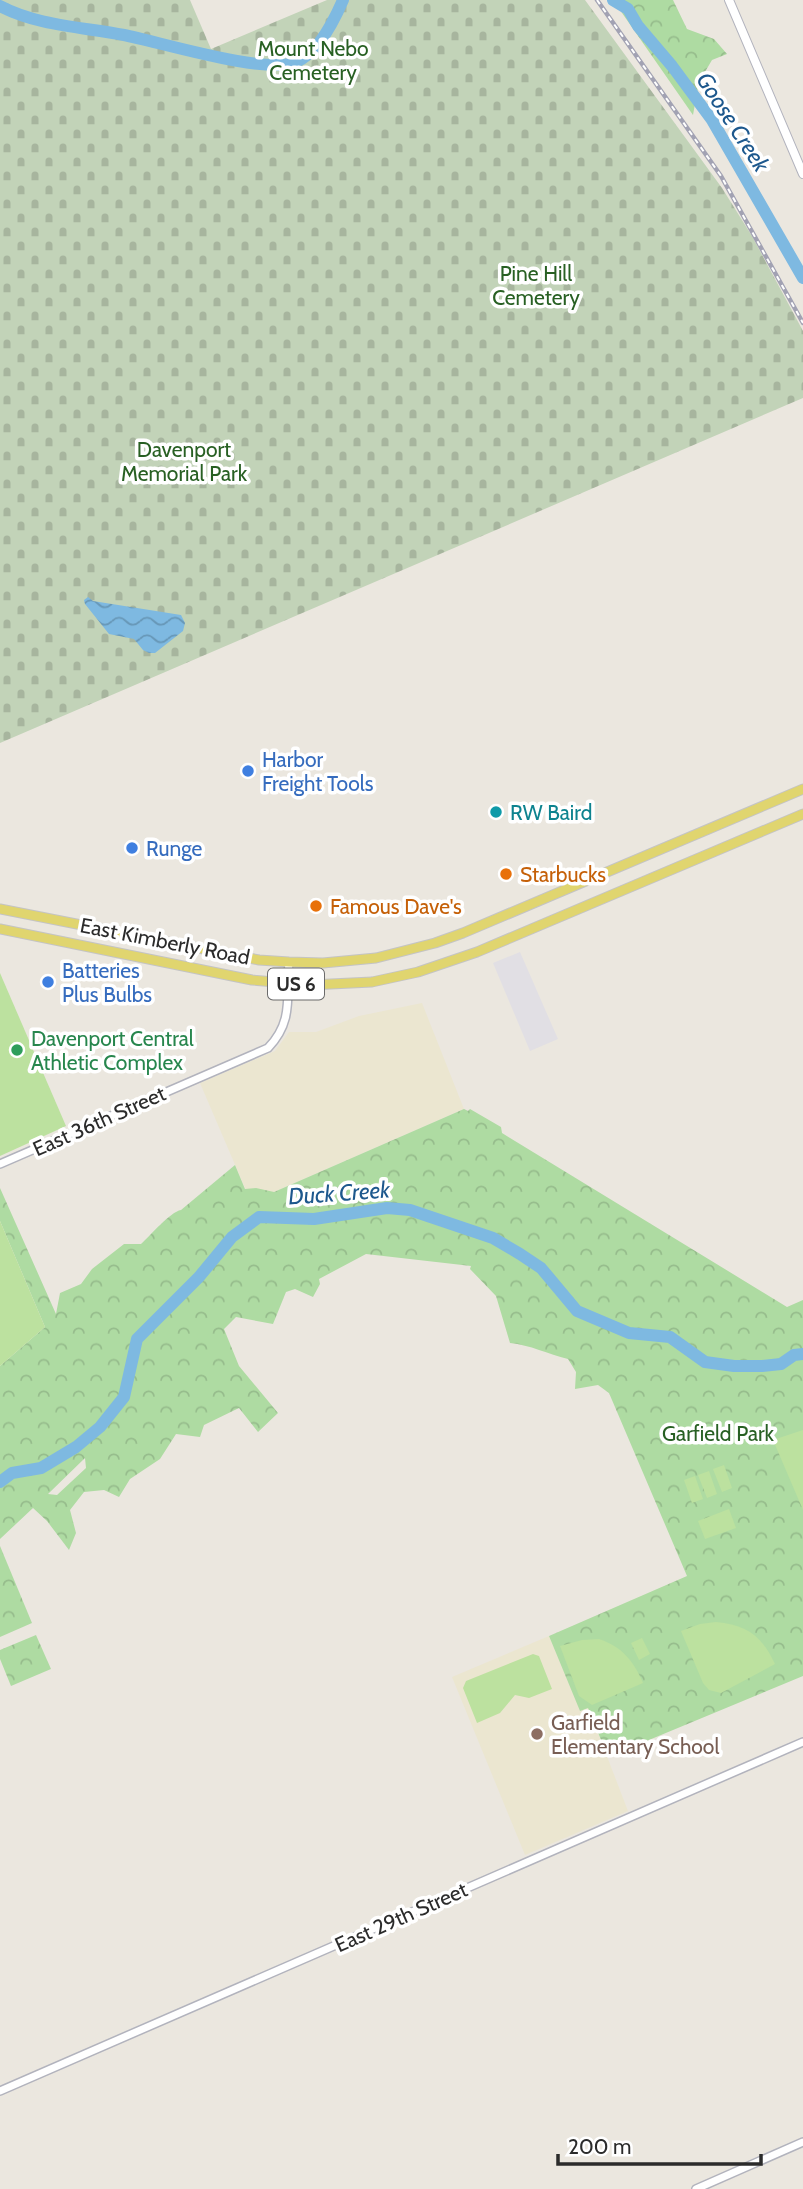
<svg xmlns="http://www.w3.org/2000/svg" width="803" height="2189" font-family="Cabin,sans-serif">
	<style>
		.industrial { fill: #e1dfe4 }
		.education { fill: #ebe6d0 }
		.forest { fill: url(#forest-crowns); fill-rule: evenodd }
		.cemetery { fill: url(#cemetery-stones) }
		.pitch { fill: #bce19f }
		.water { fill: url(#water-waves) }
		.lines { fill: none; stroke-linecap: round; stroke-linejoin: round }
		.river { stroke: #7eb9e1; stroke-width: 12 }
		.tertiary-casing { stroke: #b2b3bd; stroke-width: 10 }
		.secondary-casing { stroke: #b2b3bd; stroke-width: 10 }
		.primary-casing { stroke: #c4c4c4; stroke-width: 11 }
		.tertiary { stroke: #fff; stroke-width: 7 }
		.secondary { stroke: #fff; stroke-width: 8 }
		.primary { stroke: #e0d56f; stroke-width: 9 }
		.rail-casing { stroke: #a2a2b3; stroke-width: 4.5 }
		.rail { stroke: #fff; stroke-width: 2; stroke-dasharray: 5; stroke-linecap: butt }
		.shop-dot { fill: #3f7fe0; stroke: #fff; stroke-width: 2.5 }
		.culture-dot { fill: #0f9aa8; stroke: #fff; stroke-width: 2.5 }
		.food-dot { fill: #e8710a; stroke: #fff; stroke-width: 2.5 }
		.leisure-dot { fill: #2e9e5b; stroke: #fff; stroke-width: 2.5 }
		.education-dot { fill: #8d6e63; stroke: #fff; stroke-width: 2.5 }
		.labels { text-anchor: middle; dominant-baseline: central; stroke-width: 7; stroke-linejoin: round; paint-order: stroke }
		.shield { fill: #fff; stroke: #6b6b6b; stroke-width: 2 }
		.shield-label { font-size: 19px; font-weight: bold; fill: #2b2b2b }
		.park-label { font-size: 21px; fill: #286023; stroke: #fff }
		.shop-label { font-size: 21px; fill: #366cbe; stroke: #fff; text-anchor: start }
		.culture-label { font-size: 21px; fill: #0d838f; stroke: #fff; text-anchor: start }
		.food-label { font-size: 21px; fill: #c56008; stroke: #fff; text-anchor: start }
		.street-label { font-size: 21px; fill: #2b2b2b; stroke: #fff }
		.leisure-label { font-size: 21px; fill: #27864d; stroke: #fff; text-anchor: start }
		.education-label { font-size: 21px; fill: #785e54; stroke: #fff; text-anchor: start }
		.water-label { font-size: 23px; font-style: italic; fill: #1d588d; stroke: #fff }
	</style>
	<defs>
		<pattern id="forest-crowns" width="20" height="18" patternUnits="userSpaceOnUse" patternTransform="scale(1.75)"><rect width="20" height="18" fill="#aedba2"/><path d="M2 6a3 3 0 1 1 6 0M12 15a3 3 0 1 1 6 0" fill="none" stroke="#96bc8c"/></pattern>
		<pattern id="cemetery-stones" width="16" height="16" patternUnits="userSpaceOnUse" patternTransform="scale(1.75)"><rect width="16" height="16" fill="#c2d3b8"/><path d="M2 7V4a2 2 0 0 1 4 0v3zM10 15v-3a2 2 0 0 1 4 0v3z" fill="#a7b59e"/></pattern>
		<pattern id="water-waves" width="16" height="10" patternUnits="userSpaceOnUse" patternTransform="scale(1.75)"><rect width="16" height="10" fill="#7eb9e1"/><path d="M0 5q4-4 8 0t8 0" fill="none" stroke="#6797b7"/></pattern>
	</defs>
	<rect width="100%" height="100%" fill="#ebe7df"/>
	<path class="industrial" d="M520,952L558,1039L530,1051L493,963Z"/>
	<g class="education">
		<path d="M422,1003L464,1109L251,1202L200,1083L275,1051L289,1032H316L359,1016Z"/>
		<path d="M549,1636L580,1710L588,1707L628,1811L525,1855L452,1677Z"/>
	</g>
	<g class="forest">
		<path d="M613,0H673L687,29L714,39L727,54L712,60L699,82L693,115Z"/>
		<path d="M464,1109L468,1111L470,1109L501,1127L502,1133L787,1307L803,1300V1676L608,1757L588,1708L580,1711L549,1636L687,1576L609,1393L598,1385L575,1389L576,1372L568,1359C548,1354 530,1345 510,1343L496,1296L470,1269L471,1266L366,1254L319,1279L320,1284L313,1297L295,1289L286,1292L273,1324L236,1317L224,1329L239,1366L278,1413L258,1432L239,1408L204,1425L200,1437L176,1434L160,1459L130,1479L119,1497L104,1490L84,1492L70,1510L76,1533L69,1550L47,1521L33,1508L0,1539V1366L45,1327L0,1221V1188L56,1314L60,1293L81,1284L92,1269L124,1244H141C151,1235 170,1212 181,1210L235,1165L245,1189L256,1188L274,1192ZM85,1458L86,1468L57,1495L48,1494Z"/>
		<path d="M0,1546L32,1623L0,1637Z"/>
		<path d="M36,1635L51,1669L11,1686L0,1659V1650Z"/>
	</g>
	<path class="cemetery" d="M0,0H190L211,49L327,0H585L722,188L752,236L803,331V398L0,743Z"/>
	<g class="pitch">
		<path d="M0,973L66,1126L0,1156Z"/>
		<path d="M0,1221L45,1327L0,1366Z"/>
		<path d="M803,1430V1510L773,1440Z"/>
		<path d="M724,1465L732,1488L722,1492L713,1469Z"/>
		<path d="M709,1471L717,1494L707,1498L698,1475Z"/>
		<path d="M695,1476L703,1499L692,1503L684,1480Z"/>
		<path d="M729,1509L736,1528L705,1539L698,1521Z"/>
		<path d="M716,1622C747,1625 762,1636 775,1664L721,1693L709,1690L703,1683L681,1631L700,1624Z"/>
		<path d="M642,1638L650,1654L639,1660L631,1643Z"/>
		<path d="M599,1639C622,1647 633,1660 643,1683L592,1705L579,1696L560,1646L582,1640Z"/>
		<path d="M533,1654L539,1656L552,1689L529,1698L515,1695L500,1713L477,1723L463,1688L466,1681Z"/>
	</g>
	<path class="water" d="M88,597L93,601L181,615L185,623L183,631L155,653H149L143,650L134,639L109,634L85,604L84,600Z"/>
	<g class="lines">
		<g class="river">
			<path d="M613,0L628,9L638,26L672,66L712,120L803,278"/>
			<path d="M0,6C38,26 83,27 124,35C160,42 266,75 296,62C318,53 334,21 343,0"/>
			<path d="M0,1482L12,1473L41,1468L76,1447L100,1427L124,1397L137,1339L199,1277L232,1237L259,1217L314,1219L387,1208L410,1210L493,1238L520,1254L541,1268L577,1311L629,1333L670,1337L705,1362L734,1366H762L781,1364L794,1355L803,1354"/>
		</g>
		<g class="tertiary-casing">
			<g id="tertiary">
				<path d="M0,1164L268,1048C294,1021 286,997 289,962"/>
				<path d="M0,2091L803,1742"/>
				<path d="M696,2189L803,2142"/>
			</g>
		</g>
		<g class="secondary-casing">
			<path id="secondary" d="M729,0L803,174"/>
		</g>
		<g class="primary-casing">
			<g id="primary">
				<path d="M0,909L259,960L289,962L323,963L376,958L435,943L463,933L803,789"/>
				<path d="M0,929L252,980L310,985L372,982L418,972L477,952L803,814"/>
			</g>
		</g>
		<use href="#tertiary" class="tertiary"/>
		<use href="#secondary" class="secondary"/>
		<use href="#primary" class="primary"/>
		<g class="rail-casing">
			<path id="rail" d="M597,0L721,176L803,323"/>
		</g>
		<use href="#rail" class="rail"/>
	</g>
	<g class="shop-dot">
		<circle cx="248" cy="771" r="7"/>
		<circle cx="132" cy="848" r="7"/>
		<circle cx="48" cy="982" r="7"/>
	</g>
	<circle class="culture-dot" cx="496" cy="812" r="7"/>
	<g class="food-dot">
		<circle cx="506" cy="874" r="7"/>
		<circle cx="316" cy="906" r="7"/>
	</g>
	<circle class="leisure-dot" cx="17" cy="1050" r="7"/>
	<circle class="education-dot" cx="537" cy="1734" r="7"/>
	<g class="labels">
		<rect class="shield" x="268" y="968.5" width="56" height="31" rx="5"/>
		<g class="shield-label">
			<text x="296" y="984">US 6</text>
		</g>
		<g class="park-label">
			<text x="313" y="48">Mount Nebo<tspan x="313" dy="24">Cemetery</tspan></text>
			<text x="536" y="273">Pine Hill<tspan x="536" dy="24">Cemetery</tspan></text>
			<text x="184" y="449">Davenport<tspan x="184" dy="24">Memorial Park</tspan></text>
			<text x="718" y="1433">Garfield Park</text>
		</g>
		<g class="shop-label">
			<text x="262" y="759">Harbor<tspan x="262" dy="24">Freight Tools</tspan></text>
			<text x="146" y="848">Runge</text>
			<text x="62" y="970">Batteries<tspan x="62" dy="24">Plus Bulbs</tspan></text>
		</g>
		<g class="culture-label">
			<text x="510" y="812">RW Baird</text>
		</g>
		<g class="food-label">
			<text x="520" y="874">Starbucks</text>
			<text x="330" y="906">Famous Dave's</text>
		</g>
		<g class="street-label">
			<text transform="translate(165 941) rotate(11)">East Kimberly Road</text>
			<text transform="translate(99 1121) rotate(-24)">East 36th Street</text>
			<text transform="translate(401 1917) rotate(-24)">East 29th Street</text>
		</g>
		<g class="leisure-label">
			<text x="31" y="1038">Davenport Central<tspan x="31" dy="24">Athletic Complex</tspan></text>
		</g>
		<g class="education-label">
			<text x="551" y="1722">Garfield<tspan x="551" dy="24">Elementary School</tspan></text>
		</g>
		<g class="water-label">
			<text transform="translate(733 122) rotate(57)">Goose Creek</text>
			<text transform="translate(339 1193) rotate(-4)">Duck Creek</text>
		</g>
	</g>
	<path d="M558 2154v10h203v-10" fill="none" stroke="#2b2b2b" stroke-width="3.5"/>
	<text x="568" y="2154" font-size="21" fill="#2b2b2b" stroke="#ffffff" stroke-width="5" paint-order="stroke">200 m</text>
</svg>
